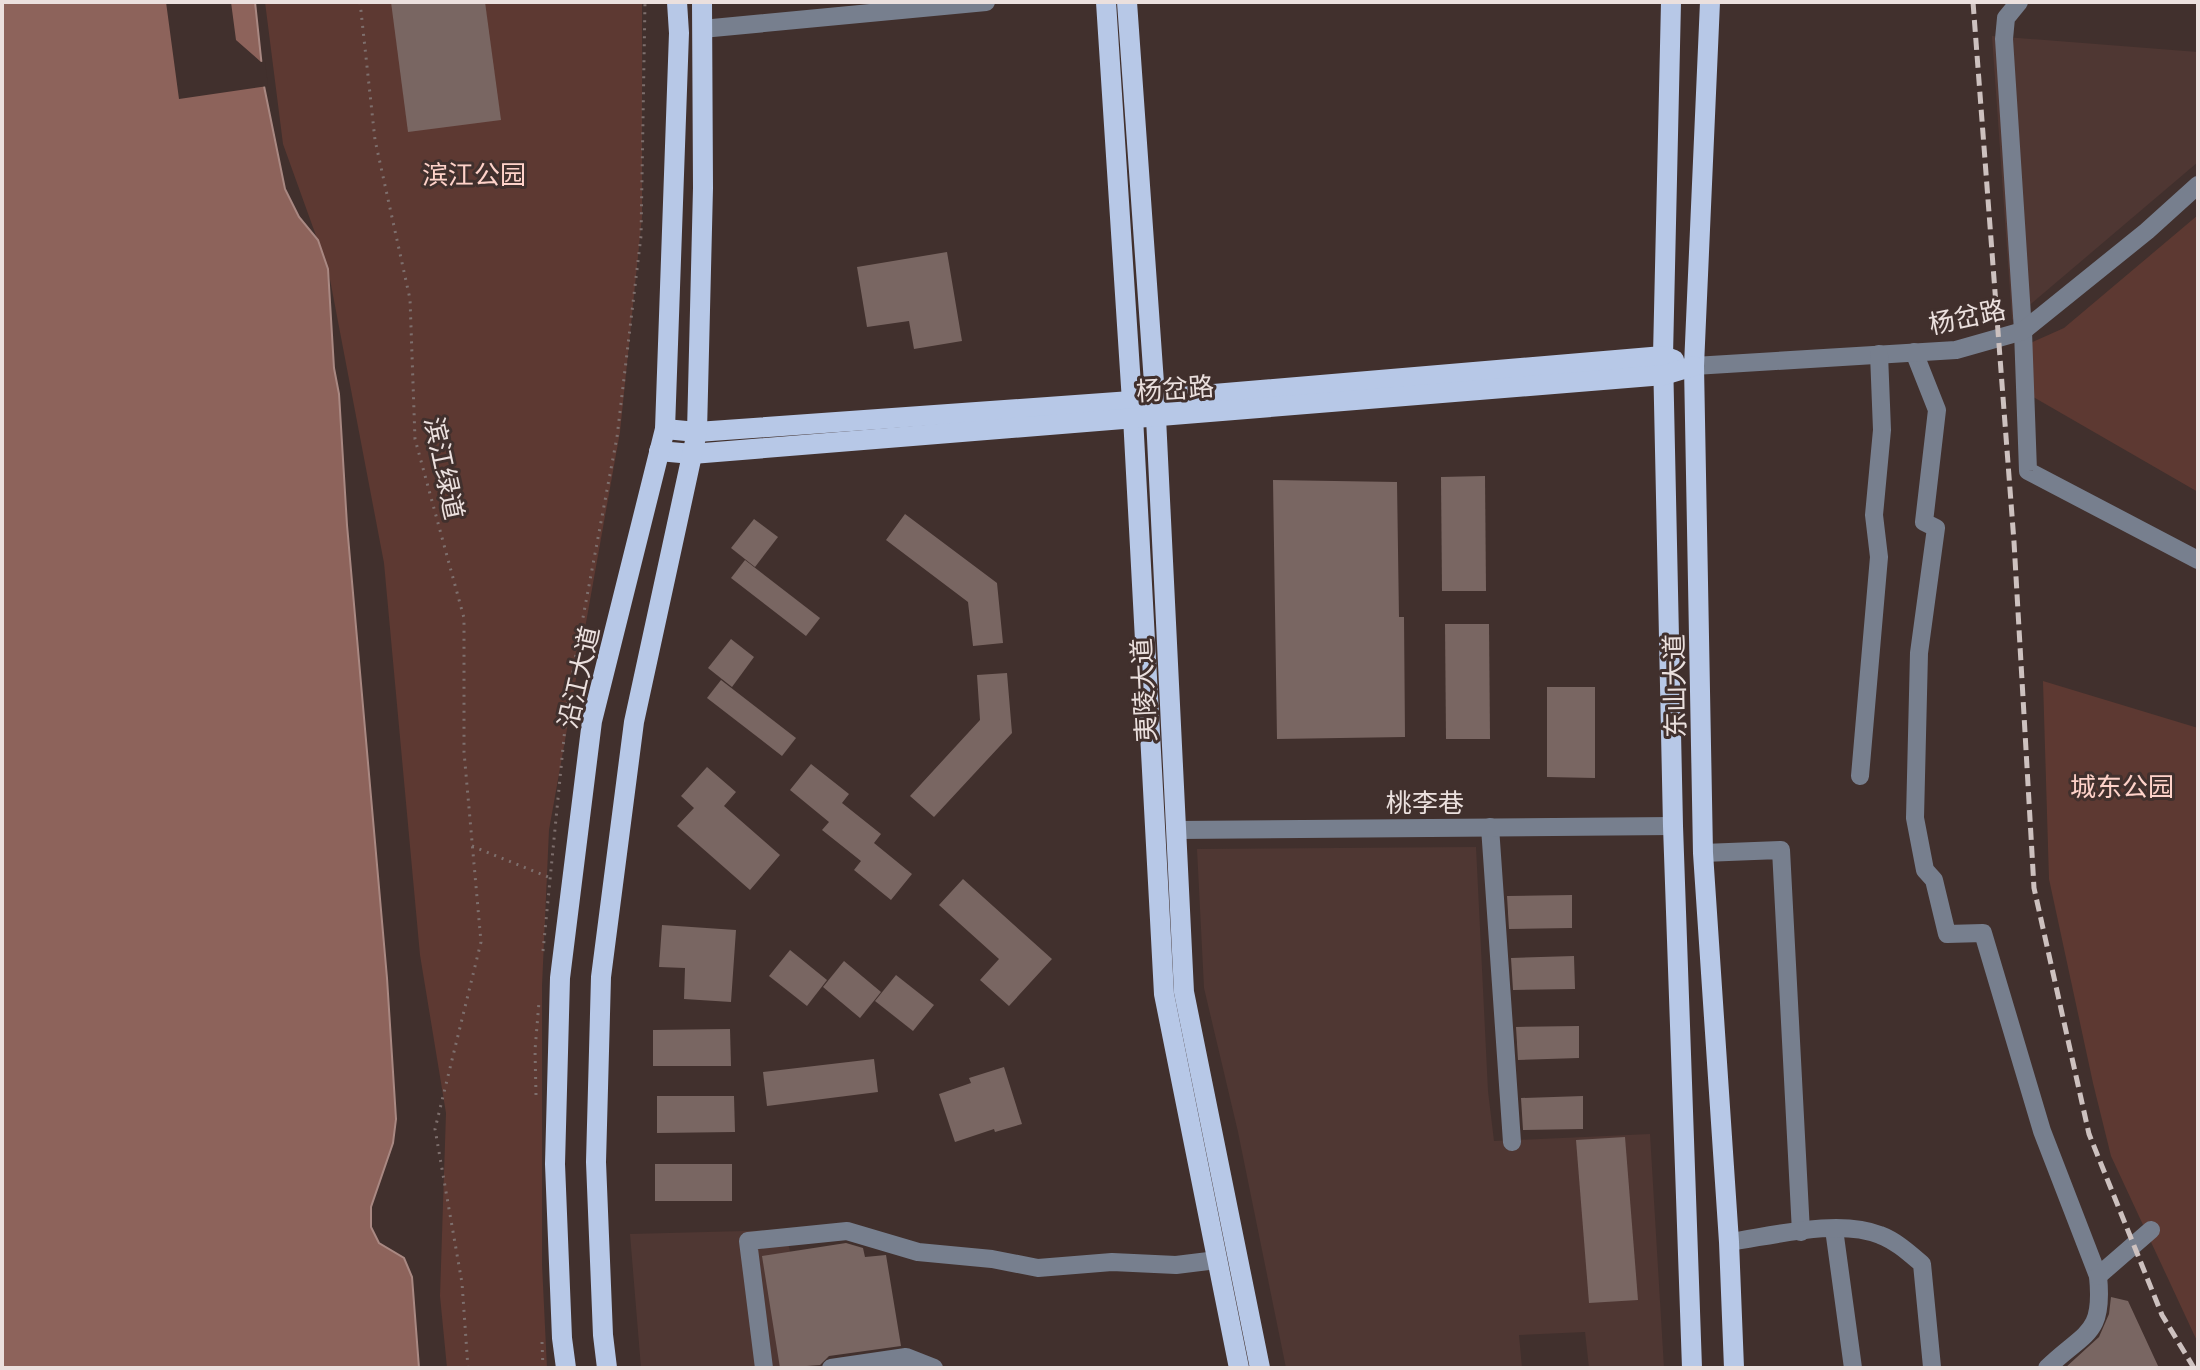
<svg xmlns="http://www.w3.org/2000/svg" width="2200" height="1370" font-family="'Open Sans','Noto Sans SC',sans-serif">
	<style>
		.built { fill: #4f3733 }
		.green { fill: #5d3932 }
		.water { fill: #8d635b; stroke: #a98882; stroke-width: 2 }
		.pier { fill: #41302d }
		.building { fill: #796662 }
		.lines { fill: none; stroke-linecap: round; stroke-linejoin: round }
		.path { stroke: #7e6f6d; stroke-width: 3; stroke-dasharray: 2 6; stroke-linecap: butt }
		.minor { stroke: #777f8e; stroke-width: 18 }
		.major { stroke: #b7c8e7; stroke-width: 20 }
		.rail { stroke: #cdc1bf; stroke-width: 5; stroke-dasharray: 12 6; stroke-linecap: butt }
		.labels { text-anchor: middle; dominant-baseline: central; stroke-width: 6; stroke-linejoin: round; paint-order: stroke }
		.park-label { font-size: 26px; fill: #fed2c9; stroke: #41302d }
		.street-label { font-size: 26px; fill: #ebe0de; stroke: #41302d }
	</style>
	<rect width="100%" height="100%" fill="#41302d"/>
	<g class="built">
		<path d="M1992,36L2198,52V162L2012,320Z"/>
		<path d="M1476,847L1488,1091L1494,1141L1650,1134L1664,1368H1589L1585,1332L1519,1335L1522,1368H1286L1238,1132L1204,988L1197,849Z"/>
		<path d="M786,1230L811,1368H641L630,1234Z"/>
	</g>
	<g class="green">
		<path d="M265,2H642V217L620,432L549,830L542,986V1264L547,1368H447L440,1296L446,1113L420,955L384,563L328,269L283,144Z"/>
		<path d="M2198,215V492L2016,387L2017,349L2064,328Z"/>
		<path d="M2043,681L2198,728V1343L2111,1156L2093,1083L2049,879Z"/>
	</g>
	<path class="water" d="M2,2H255L264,86L285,189L299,217L318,240L328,269L334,368L339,394L347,525L387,978L396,1119L393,1143L371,1207V1227L379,1243L404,1258L412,1277L419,1368H2Z"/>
	<path class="pier" d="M166,2H231L236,40L261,62L265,61L268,86L179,99Z"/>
	<g class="building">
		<path d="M391,2H485L501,120L408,132Z"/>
		<path d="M947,252L962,341L914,349L909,321L867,327L857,267Z"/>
		<path d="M1485,476L1486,591H1442L1441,477Z"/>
		<path d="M1273,480L1397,482L1399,617H1404L1405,737L1277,739Z"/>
		<path d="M905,514L997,583L1003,643L973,646L968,602L886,540Z"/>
		<path d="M754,519L778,537L755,567L731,548Z"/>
		<path d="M745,560L820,618L806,636L731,578Z"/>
		<path d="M1445,624H1489L1490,739H1446Z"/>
		<path d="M731,639L754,657L732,687L708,668Z"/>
		<path d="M1007,673L1012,733L934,817L910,796L980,720L977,675Z"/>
		<path d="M721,680L796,738L782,756L707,698Z"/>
		<path d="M1547,687H1595V778L1547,777Z"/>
		<path d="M811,764L849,794L842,803L881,834L874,843L912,874L891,900L854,870L861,861L822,830L829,822L790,790Z"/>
		<path d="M707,767L736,792L724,806L780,855L750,890L677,826L694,808L681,796Z"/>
		<path d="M963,879L1052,959L1009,1006L980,980L999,959L939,905Z"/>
		<path d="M1572,895V928L1509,929L1507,896Z"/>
		<path d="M662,925L736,930L731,1002L684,999L685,968L659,967Z"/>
		<path d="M790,950L827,980L807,1006L769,976Z"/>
		<path d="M1574,956L1575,989L1513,990L1511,958Z"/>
		<path d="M844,961L881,992L860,1018L823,987Z"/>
		<path d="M896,975L934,1005L913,1031L875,1001Z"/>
		<path d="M1579,1026V1058L1518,1060L1516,1027Z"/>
		<path d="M730,1029L731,1066H653V1030Z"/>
		<path d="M874,1059L878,1092L767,1106L763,1072Z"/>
		<path d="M1004,1067L1022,1124L995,1132L994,1129L955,1142L939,1094L971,1083L969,1078Z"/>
		<path d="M657,1096H734L735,1132L657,1133Z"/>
		<path d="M1583,1096V1129L1523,1130L1521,1098Z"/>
		<path d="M1625,1137L1638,1300L1589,1303L1576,1140Z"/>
		<rect x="655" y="1164" width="77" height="37"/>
		<path d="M846,1243L863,1248L865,1257L886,1255L901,1346L829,1356L820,1365L780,1368L762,1256Z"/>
		<path d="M2111,1297L2128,1301L2159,1368H2065L2099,1337L2109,1314Z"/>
	</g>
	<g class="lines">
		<g class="path">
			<path d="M360,2L375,140L410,299L415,439L464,618V752L481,942L435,1129L462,1283L468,1368"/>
			<path d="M472,846L548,877"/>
			<path d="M543,951L568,697L617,437L641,236L645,2"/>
			<path d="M536,1095L535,1050L539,1002"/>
			<path d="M542,1342L543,1368"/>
		</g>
		<g class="minor">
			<path d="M2019,2L2006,18L2004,39L2023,331L2028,471L2198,560"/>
			<path d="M702,29L986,2"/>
			<path d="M1914,352L1937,410L1924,522L1936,528L1919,653L1915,818L1925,870L1934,880L1947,934L1983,933L2042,1131L2098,1276C2104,1336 2085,1331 2047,1368"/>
			<path d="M1694,366L1956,350L2023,331L2147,231L2198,185"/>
			<path d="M1860,776L1879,557L1874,515L1882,430L1879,354"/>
			<path d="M1490,827L1512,1142"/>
			<path d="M1177,830L1673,826"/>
			<path d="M1703,853L1781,850L1801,1232"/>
			<path d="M1834,1229L1853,1368"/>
			<path d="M1729,1242C1772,1236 1839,1218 1880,1235C1896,1241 1909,1253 1922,1264L1932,1367"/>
			<path d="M2098,1276L2151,1230"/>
			<path d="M764,1368L748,1241L847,1231L918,1252L992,1259L1038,1268L1112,1262L1176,1265L1217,1260"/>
			<path d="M831,1368L906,1357L934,1368"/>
		</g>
		<g class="major">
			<path d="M1106,2L1133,417L1164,994L1239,1368"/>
			<path d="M1127,2L1155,397L1184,992L1260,1368"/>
			<path d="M1671,2L1663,356L1673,826L1692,1368"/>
			<path d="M1710,2L1694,366L1703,853L1729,1242L1734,1368"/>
			<path d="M665,429L697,432L1131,401L1663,356L1674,360"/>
			<path d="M659,451L692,454L1664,375L1694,366"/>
			<path d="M566,1368L562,1338L555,1164L560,978L592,721L665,429L679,33L677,2"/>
			<path d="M607,1368L603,1335L596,1162L601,977L634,722L697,432L703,188L702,2"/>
		</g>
		<path class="rail" d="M1973,2L2014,542L2034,888L2089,1134L2162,1315L2194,1368"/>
	</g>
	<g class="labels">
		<g class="park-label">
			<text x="474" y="174">滨江公园</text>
			<text x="2122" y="786">城东公园</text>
		</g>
		<g class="street-label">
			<text transform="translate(1967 316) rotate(-12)">杨岔路</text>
			<text transform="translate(1175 388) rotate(-4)">杨岔路</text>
			<text transform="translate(445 468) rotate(78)">滨江绿道</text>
			<text transform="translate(578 677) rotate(-77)">沿江大道</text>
			<text transform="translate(1674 686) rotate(-91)">东山大道</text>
			<text transform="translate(1143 690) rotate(-93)">夷陵大道</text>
			<text x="1425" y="802">桃李巷</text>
		</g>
	</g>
	<rect width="2200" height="1370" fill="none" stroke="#ebe0de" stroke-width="8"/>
</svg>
